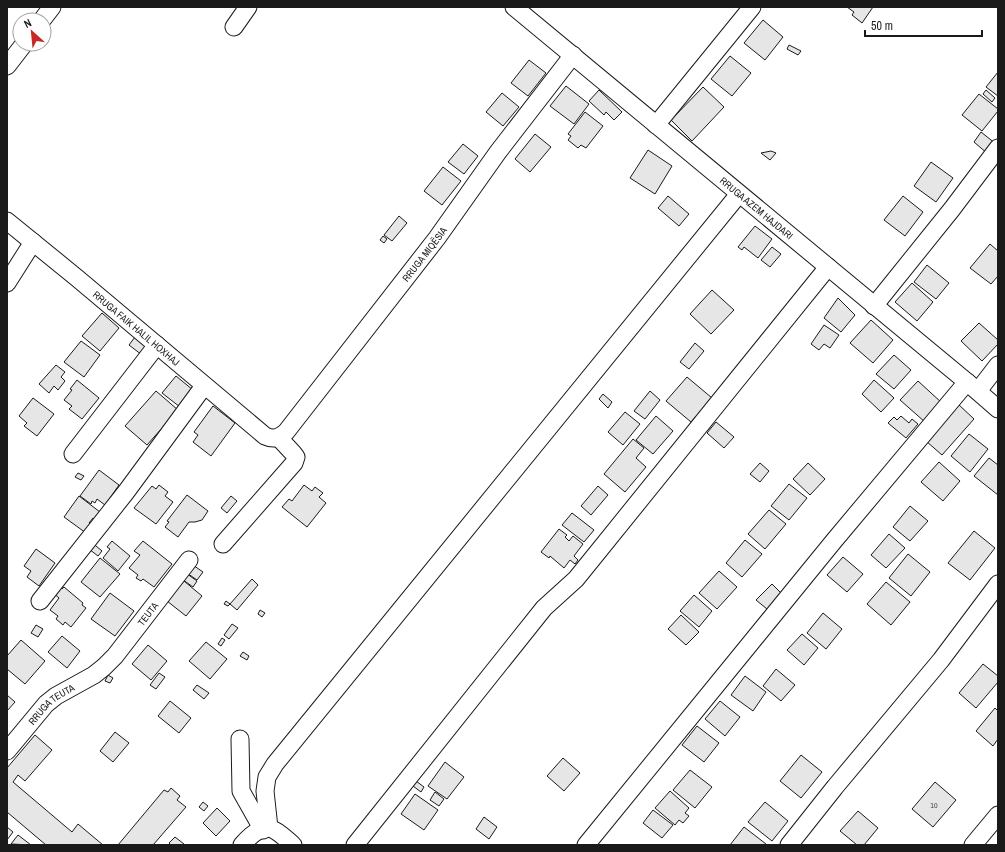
<svg xmlns="http://www.w3.org/2000/svg" width="1005" height="852" font-family="'Archivo Narrow',sans-serif">
	<style>
		.building { fill: #e6e6e6; stroke: #1a1a1a }
		.lines { fill: none; stroke-linecap: round; stroke-linejoin: round }
		.minor-casing { stroke: #1a1a1a; stroke-width: 19 }
		.minor { stroke: #fff; stroke-width: 17 }
		.labels { text-anchor: middle; dominant-baseline: central; stroke-width: 3; stroke-linejoin: round; paint-order: stroke }
		.number-label { font-size: 8px; fill: #4d4d4d }
		.street-label { font-size: 10px; fill: #1a1a1a; stroke: #fff }
	</style>
	<rect width="100%" height="100%" fill="#fff"/>
	<g class="building">
		<path d="M847,7H873L862,23L852,15L854,12Z"/>
		<path d="M763,20L783,37L765,60L744,43Z"/>
		<path d="M789,45L801,51L798,55L787,49Z"/>
		<path d="M730,56L751,73L732,96L711,79Z"/>
		<path d="M529,60L546,73L528,96L511,83Z"/>
		<path d="M998,72V96L986,87Z"/>
		<path d="M566,86L589,104L574,124L550,106Z"/>
		<path d="M703,87L724,107L692,141L671,120Z"/>
		<path d="M599,90L622,112L614,120L606,112L604,115L589,101Z"/>
		<path d="M986,90L995,98L992,102L983,94Z"/>
		<path d="M502,93L519,107L503,126L486,112Z"/>
		<path d="M979,94L998,109V111L982,131L962,115Z"/>
		<path d="M585,112L603,126L586,148L581,145L578,148L568,140L571,136L568,134Z"/>
		<path d="M981,132L996,144L988,154L974,142Z"/>
		<path d="M535,134L551,147L530,172L515,159Z"/>
		<path d="M463,144L478,156L464,174L448,162Z"/>
		<path d="M648,150L672,166L655,194L630,178Z"/>
		<path d="M771,151L776,153L770,160L761,153Z"/>
		<path d="M931,162L953,178L936,202L914,186Z"/>
		<path d="M443,167L461,181L442,205L424,191Z"/>
		<path d="M668,196L689,214L679,226L658,208Z"/>
		<path d="M903,196L923,212L905,236L884,220Z"/>
		<path d="M399,216L407,223L392,241L384,235Z"/>
		<path d="M755,226L772,239L758,258L744,247L742,250L738,247Z"/>
		<path d="M383,236L387,239L384,243L380,240Z"/>
		<path d="M990,244L998,251V276L991,284L970,268Z"/>
		<path d="M772,247L781,254L770,267L761,260Z"/>
		<path d="M927,265L949,283L936,299L914,282Z"/>
		<path d="M912,283L933,302L917,321L895,302Z"/>
		<path d="M712,290L734,310L711,334L690,314Z"/>
		<path d="M838,298L855,315L841,332L824,318Z"/>
		<path d="M102,313L119,328L100,351L82,336Z"/>
		<path d="M871,320L893,340L873,363L850,343Z"/>
		<path d="M979,323L998,340V344L982,361L961,341Z"/>
		<path d="M824,325L839,335L830,348L824,344L819,350L811,344Z"/>
		<path d="M135,337L148,347L142,355L129,345Z"/>
		<path d="M81,341L100,355L84,377L64,362Z"/>
		<path d="M695,343L704,351L689,369L680,362Z"/>
		<path d="M894,355L911,370L894,389L876,374Z"/>
		<path d="M56,365L65,372L61,377L65,381L58,390L54,386L49,393L39,384Z"/>
		<path d="M176,376L193,390L180,407L162,393Z"/>
		<path d="M687,377L712,398L691,422L666,401Z"/>
		<path d="M77,380L99,398L82,419L69,409L72,406L64,400L72,390L70,389Z"/>
		<path d="M874,380L894,398L881,412L862,394Z"/>
		<path d="M918,381L942,403L925,422L900,400Z"/>
		<path d="M156,391L178,410L147,445L125,426Z"/>
		<path d="M650,391L660,400L645,419L634,411Z"/>
		<path d="M603,394L612,402L608,408L599,399Z"/>
		<path d="M33,398L54,414L37,436L24,426L27,423L19,416Z"/>
		<path d="M958,404L974,419L942,455L926,441Z"/>
		<path d="M213,406L235,423L211,456L193,442L198,435L194,432Z"/>
		<path d="M625,412L640,424L623,445L608,432Z"/>
		<path d="M656,416L673,431L653,454L636,440Z"/>
		<path d="M901,416L909,423L912,419L918,424L906,438L888,423L894,417L897,420Z"/>
		<path d="M716,422L734,437L724,448L707,433Z"/>
		<path d="M969,434L988,449L970,472L951,456Z"/>
		<path d="M633,439L644,448L636,458L646,467L625,492L604,474Z"/>
		<path d="M989,458L998,465V495L974,476Z"/>
		<path d="M939,462L960,481L943,501L921,482Z"/>
		<path d="M760,463L769,471L760,482L750,474Z"/>
		<path d="M808,463L825,479L810,495L793,479Z"/>
		<path d="M99,470L119,485L105,505L97,499L95,503L92,501L91,504L80,496Z"/>
		<path d="M78,473L84,476L81,480L75,477Z"/>
		<path d="M789,484L807,498L789,520L771,506Z"/>
		<path d="M159,485L168,492L165,496L173,502L156,524L134,508L152,486L156,489Z"/>
		<path d="M304,485L312,491L315,487L323,493L319,497L326,503L307,527L282,507L289,499L292,501Z"/>
		<path d="M598,486L608,495L591,515L581,506Z"/>
		<path d="M187,495L208,511L202,520L195,522H189L178,537L165,527L169,522L167,521Z"/>
		<path d="M79,496L100,512L95,520L93,518L89,523L92,525L86,533L64,517Z"/>
		<path d="M231,496L237,501L227,513L221,508Z"/>
		<path d="M910,506L928,521L910,541L893,527Z"/>
		<path d="M769,510L786,524L765,549L748,534Z"/>
		<path d="M572,513L594,530L584,542L562,525Z"/>
		<path d="M559,529L567,535L565,537L569,541L573,536L583,544L574,556L578,560L575,564L570,560L564,568L550,556L549,558L541,552Z"/>
		<path d="M974,531L995,548L970,580L948,563Z"/>
		<path d="M889,534L905,548L886,568L871,555Z"/>
		<path d="M745,540L762,554L742,577L726,563Z"/>
		<path d="M90,541L102,551L98,556L85,546Z"/>
		<path d="M112,541L130,556L118,571L103,558L110,549L107,547Z"/>
		<path d="M143,541L172,564L154,587L143,579L141,581L136,578L138,575L129,568L140,555L134,551Z"/>
		<path d="M36,549L55,563L39,586L27,577L31,571L24,566Z"/>
		<path d="M908,554L930,572L911,596L889,578Z"/>
		<path d="M843,557L863,574L847,592L827,575Z"/>
		<path d="M100,558L120,574L100,597L81,582Z"/>
		<path d="M190,563L203,572L197,580L184,571Z"/>
		<path d="M183,571L197,581L193,587L179,577Z"/>
		<path d="M719,571L737,587L717,609L699,593Z"/>
		<path d="M252,579L258,585L237,610L230,604Z"/>
		<path d="M184,581L202,596L186,616L167,601Z"/>
		<path d="M886,582L910,602L891,625L867,604Z"/>
		<path d="M772,584L782,594L767,609L756,600Z"/>
		<path d="M58,585L62,589L64,587L83,603L82,605L86,608L71,627L65,622L63,625L56,619L58,616L50,610L59,598L52,592Z"/>
		<path d="M110,593L134,611L115,636L91,619Z"/>
		<path d="M694,595L712,611L699,627L680,611Z"/>
		<path d="M226,601L230,604L228,606L224,604Z"/>
		<path d="M260,610L265,613L262,617L258,614Z"/>
		<path d="M823,613L842,629L826,649L807,633Z"/>
		<path d="M681,615L699,632L686,645L668,629Z"/>
		<path d="M232,624L238,628L229,639L224,635Z"/>
		<path d="M36,625L43,629L38,637L31,633Z"/>
		<path d="M802,634L818,648L804,665L787,650Z"/>
		<path d="M62,636L80,651L67,668L48,652Z"/>
		<path d="M222,638L225,640L221,646L218,644Z"/>
		<path d="M21,640L45,661L25,684L7,669V656Z"/>
		<path d="M206,642L227,659L210,679L189,661Z"/>
		<path d="M148,645L167,661L151,680L132,664Z"/>
		<path d="M243,652L249,656L247,660L240,656Z"/>
		<path d="M983,664L998,676V682L976,708L959,693Z"/>
		<path d="M776,669L795,685L781,701L763,686Z"/>
		<path d="M159,673L165,677L156,689L150,685Z"/>
		<path d="M108,675L113,678L110,683L105,681Z"/>
		<path d="M745,676L766,692L753,711L731,695Z"/>
		<path d="M197,685L209,693L204,699L193,690Z"/>
		<path d="M7,695L15,702L7,711Z"/>
		<path d="M170,701L191,718L179,733L158,716Z"/>
		<path d="M720,701L740,717L725,736L705,719Z"/>
		<path d="M995,708L998,711V739L993,746L976,731Z"/>
		<path d="M697,726L719,743L704,762L682,745Z"/>
		<path d="M115,732L129,743L113,762L100,751Z"/>
		<path d="M35,735L52,750L25,781L18,775L13,782L72,832L78,824L103,845H46L7,812V768Z"/>
		<path d="M801,755L822,772L801,798L780,781Z"/>
		<path d="M563,758L580,773L564,791L547,776Z"/>
		<path d="M445,762L464,777L447,799L428,786Z"/>
		<path d="M690,770L712,787L695,808L673,790Z"/>
		<path d="M416,781L424,787L421,792L413,786Z"/>
		<path d="M935,782L956,800L933,827L912,809Z"/>
		<path d="M171,788L180,796L177,800L186,807L153,845H118L164,790L168,792Z"/>
		<path d="M670,791L689,808L685,813L689,816L683,823L679,820L675,825L655,808Z"/>
		<path d="M435,792L444,799L439,806L430,800Z"/>
		<path d="M415,794L438,810L424,830L401,814Z"/>
		<path d="M203,802L208,806L204,811L199,807Z"/>
		<path d="M765,802L788,821L772,841L748,822Z"/>
		<path d="M217,808L230,821L216,836L203,823Z"/>
		<path d="M653,810L673,825L662,838L643,823Z"/>
		<path d="M858,811L878,828L864,845H857L840,831Z"/>
		<path d="M484,817L497,827L489,839L476,829Z"/>
		<path d="M7,827L13,832L7,840Z"/>
		<path d="M744,827L766,844L765,845H730Z"/>
		<path d="M18,835L31,845L11,844Z"/>
		<path d="M175,837L184,844L183,845H171L169,843Z"/>
	</g>
	<g class="lines">
		<g class="minor-casing">
			<g id="minor">
				<path id="s1" d="M514,7L967,382L998,409"/>
				<path d="M42,20L52,7"/>
				<path d="M234,27L248,7"/>
				<path d="M7,66L24,44"/>
				<path d="M656,125L752,7"/>
				<path id="s2" d="M7,221L77,278L265,436C274,440 278,438 286,432L437,238L498,152L573,55"/>
				<path d="M7,283L33,242"/>
				<path d="M874,306L952,209L998,148"/>
				<path d="M978,391L998,365"/>
				<path d="M73,454L157,345"/>
				<path d="M223,544L294,463L296,457L293,453L279,438"/>
				<path d="M40,601L126,492L204,386"/>
				<path d="M240,739L241,791L263,830"/>
				<path id="s3" d="M7,751L46,704L56,696L94,675L104,667L115,656L189,560"/>
				<path d="M269,828L265,791L267,777L275,764L739,194"/>
				<path d="M242,845C248,838 259,827 269,828C278,830 287,840 293,845"/>
				<path d="M355,845L544,608L576,579L828,267"/>
				<path d="M586,845L833,542L967,382"/>
				<path d="M789,845L835,787L941,660L998,584"/>
				<path d="M973,845L998,815"/>
			</g>
		</g>
		<use href="#minor" class="minor"/>
	</g>
	<g class="labels">
		<g class="number-label">
			<text x="934" y="805">10</text>
		</g>
		<g class="street-label">
			<text stroke="none"><textPath href="#s1" startOffset="315">RRUGA AZEM HAJDARI</textPath></text>
			<text stroke="none"><textPath href="#s2" startOffset="584">RRUGA MIQËSIA</textPath></text>
			<text stroke="none"><textPath href="#s2" startOffset="168">RRUGA FAIK HALIL HOXHAJ</textPath></text>
			<text stroke="none"><textPath href="#s3" startOffset="199">TEUTA</textPath></text>
			<text stroke="none"><textPath href="#s3" startOffset="65">RRUGA TEUTA</textPath></text>
		</g>
	</g>
	<rect width="1005" height="852" fill="none" stroke="#1a1a1a" stroke-width="16"/>
	<g transform="translate(32 32) rotate(333)"><circle r="19" fill="#ffffff" stroke="#a3a3a3"/>
	<path d="M0-3L7 15L0 10L-7 15Z" fill="#c62828"/>
	<text y="-6" font-size="11" font-weight="bold" text-anchor="middle" fill="#1a1a1a">N</text>
	</g>
	<path d="M865 30v6h117v-6" fill="none" stroke="#1a1a1a" stroke-width="2"/>
	<text x="871" y="30" font-size="12" fill="#1a1a1a" stroke="#ffffff" stroke-width="3" paint-order="stroke">50 m</text>
</svg>
